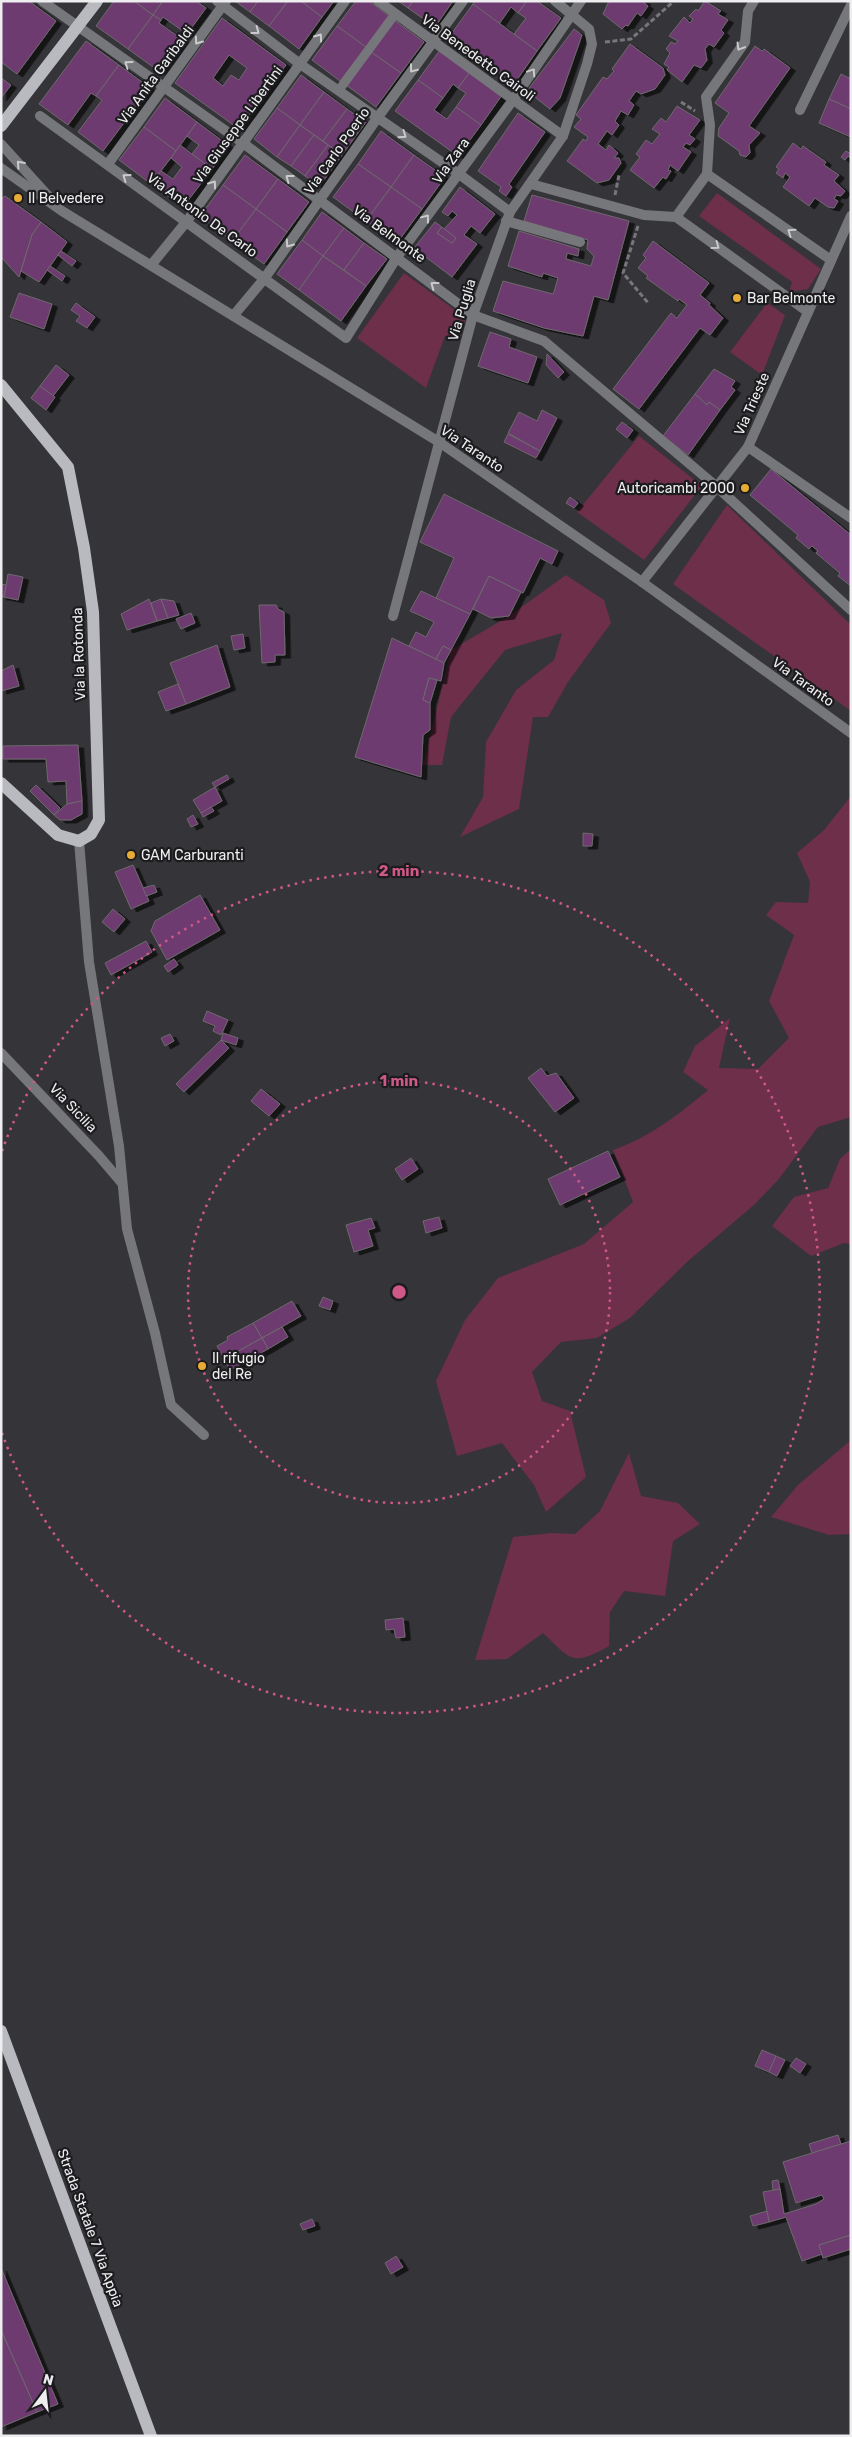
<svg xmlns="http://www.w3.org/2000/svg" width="852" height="2437" font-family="Rubik,sans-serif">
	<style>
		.green { fill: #6d2f4a }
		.building { fill: #6d3a6f; stroke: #6e696e; fill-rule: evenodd; filter: url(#shadow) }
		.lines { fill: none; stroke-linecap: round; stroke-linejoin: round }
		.path { stroke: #77767a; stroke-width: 3; stroke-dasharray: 5 2.5; stroke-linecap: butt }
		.service { stroke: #76777a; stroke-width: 9 }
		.minor { stroke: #76777a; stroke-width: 10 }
		.tertiary { stroke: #76777a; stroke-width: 10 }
		.primary { stroke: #b8babf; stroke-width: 12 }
		.oneway { stroke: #cacacd }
		.ring { fill: none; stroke: #cf5888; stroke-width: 2.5; stroke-dasharray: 2.5 5 }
		.poi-dot { fill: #e7ac36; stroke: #1c1c1e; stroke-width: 2 }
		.labels { text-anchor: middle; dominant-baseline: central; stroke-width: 4.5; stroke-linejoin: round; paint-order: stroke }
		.street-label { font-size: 14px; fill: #eeedf0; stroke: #1c1c1e }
		.poi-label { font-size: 14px; fill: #eeedf0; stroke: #1c1c1e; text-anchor: start }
		.centre { fill: #cf5888; stroke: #1c1c1e; stroke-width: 2.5 }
		.ring-label { font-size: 15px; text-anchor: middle; font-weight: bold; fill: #cf5888; stroke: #1c1c1e; stroke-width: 4.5; stroke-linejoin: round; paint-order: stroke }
	</style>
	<defs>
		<filter id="shadow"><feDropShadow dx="5.5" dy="3" stdDeviation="0" flood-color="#0009"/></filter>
	</defs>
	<rect width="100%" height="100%" fill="#353438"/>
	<g class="green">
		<path d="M717,193L821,269L808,289L789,292L792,282L699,216Z"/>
		<path d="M404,273L466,318L461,333L451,336H445L426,388L357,338Z"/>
		<path d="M767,303L785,315L762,375L730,352Z"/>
		<path d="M639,436L702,486L644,560L577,512Z"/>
		<path d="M727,505L851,625V711L673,584Z"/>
		<path d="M566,575L604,600L611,623L568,682L548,717H533L519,809L460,837L483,797L486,742L516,690L554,660L562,633L505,650L451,717L442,765H423L451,650L509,616Z"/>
		<path d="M851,796V1117L818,1127L778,1180L754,1205L688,1261L630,1318L597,1338L561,1342L532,1372L542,1401L570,1411L586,1477L546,1512L534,1485L502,1443L457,1456L436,1381L465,1320L498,1278L584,1244L633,1202L613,1150C650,1137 678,1115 708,1090L683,1072L695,1046L730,1018L719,1068L758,1069L789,1038L769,1001L794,935L766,915L776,902L808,903L810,882L797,853L824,830Z"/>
		<path d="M851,1149V1244L844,1243L811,1256L772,1226L794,1197L828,1188L840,1159Z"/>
		<path d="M851,1440V1534L829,1535L771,1517L798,1485Z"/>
		<path d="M629,1453L641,1496L678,1503L700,1524L673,1541L665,1596L624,1591L610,1612L609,1646C572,1667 571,1660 543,1633L507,1659L475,1660L513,1537L552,1533L575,1534L600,1511Z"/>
	</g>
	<g class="building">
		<path d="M1,1H29L56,21L17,74L1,62Z"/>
		<path d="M114,1H134L153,15L128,49L96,26Z"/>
		<path d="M134,1H163L153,15Z"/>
		<path d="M163,1H196L206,8L187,34L163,17L161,20L153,15Z"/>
		<path d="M235,1H258L250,12Z"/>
		<path d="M258,1H288L269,26L250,12Z"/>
		<path d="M288,1H301L322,17L299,49L269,26Z"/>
		<path d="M301,1H334L322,17Z"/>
		<path d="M356,1H369L389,16L366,47L337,26Z"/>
		<path d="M398,1H413L408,8Z"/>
		<path d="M413,1H453L435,27L408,8Z"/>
		<path d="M474,1H527L518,13L511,7L499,24L473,4Z"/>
		<path d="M527,1H537L561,18L537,51L514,34L526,18L518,13Z"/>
		<path d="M609,1H645L644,3L648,6L641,16L637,13L628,26L626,25L622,29L603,14Z"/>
		<path d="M705,1L721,11L718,14L728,20L721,30L724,33L714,47L709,44L705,49L707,60L701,68L694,65L682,82L667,70L669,67L664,64L670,53L666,49L671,42L675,44L678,41L669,36L684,17L690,23L693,19L689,16L696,9L698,11Z"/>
		<path d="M473,4L537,51L514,84L449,37Z"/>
		<path d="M153,15L161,20L159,23L183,40L160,72L128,49Z"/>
		<path d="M222,18L286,65L239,129L175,83ZM229,55L247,68L239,80L231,75L223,86L213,78Z"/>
		<path d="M394,20L424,42L401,73L371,52Z"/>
		<path d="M337,26L366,47L340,81L312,60Z"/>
		<path d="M574,29L582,35L560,98L550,109L527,91Z"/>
		<path d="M86,41L119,65L96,96L91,93L68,125L39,104Z"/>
		<path d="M630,44L663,68L665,75L655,89L641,94L636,91L629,101L634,105L628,115L621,111L615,121L619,125L612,135L607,131L598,144L606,150L609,145L618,153L614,158H619L621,163L609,180L597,183L567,161L583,139L586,141L588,137L574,127L581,119L576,115L603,77L607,79L614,71L612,69Z"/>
		<path d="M755,46L762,51L764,49L790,68L749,126L760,133L749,145L750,153L746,157L740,155L739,151L718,136L719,128L729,113L715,103Z"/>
		<path d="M440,50L470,72L458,88L453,84L443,98L418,80Z"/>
		<path d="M371,52L401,73L376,107L346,85Z"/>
		<path d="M119,65L150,88L103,151L78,132L102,100L96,96Z"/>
		<path d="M470,72L502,95L481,125L456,107L466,93L458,88Z"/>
		<path d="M841,74L851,79V109L829,99Z"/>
		<path d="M301,75L324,92L300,125L277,108Z"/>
		<path d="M1,78L11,85L1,98Z"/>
		<path d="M418,80L443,98L434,110L447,119L456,107L481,125L458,156L395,111Z"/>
		<path d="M324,92L347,109L323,141L300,125Z"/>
		<path d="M165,98L197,122L176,151L144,127Z"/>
		<path d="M829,99L851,109V137L819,123Z"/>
		<path d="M677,106L700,120L689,135L695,139L690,145L686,143L683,147L691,152L678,171L670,165L668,170L671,171L666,179L663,177L654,188L630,170L640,157L636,154L646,140L652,144L660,134L652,129L661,118L666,122Z"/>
		<path d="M277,108L300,125L277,157L254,139Z"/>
		<path d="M347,109L366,122L342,155L323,141Z"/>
		<path d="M518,113L545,132L509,184L512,187L506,196L499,191L501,187L478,171Z"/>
		<path d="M197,122L229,146L212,169L192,154L199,145L187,136Z"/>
		<path d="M300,125L314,135L291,166L277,157Z"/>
		<path d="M144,127L176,151L151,184L119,160Z"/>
		<path d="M381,131L414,155L391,187L358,164Z"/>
		<path d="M314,135L328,145L305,176L291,166Z"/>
		<path d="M793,143L801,149L803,146L826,162L824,165L839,175L834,181L845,191L841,196L836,195L834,199L838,201L834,208L828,207L815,198L809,206L783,187L790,177L785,173L783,178L776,173L779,169L776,167Z"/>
		<path d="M180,145L212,169L183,207L151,184L161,171L173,179L182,167L171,158Z"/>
		<path d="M328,145L342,155L319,187L305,176Z"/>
		<path d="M846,151L851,154V158L848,156L845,160L841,157Z"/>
		<path d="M245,155L278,179L256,209L223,185Z"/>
		<path d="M414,155L445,177L422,209L391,187Z"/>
		<path d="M358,164L391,187L366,221L333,197Z"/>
		<path d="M278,179L309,202L287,232L256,209Z"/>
		<path d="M223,185L256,209L232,241L200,216Z"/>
		<path d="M391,187L422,209L397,243L366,221Z"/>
		<path d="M460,187L495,214L480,233L471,226L464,235L477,244L452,277L414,248L435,222L442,227L437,233L452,243L456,238L444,229L457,215L452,211L448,216L442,212Z"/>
		<path d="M532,195L629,221L608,300L594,296L583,336L544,328L493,311L503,281L553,294L554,292L558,278L543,273L542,277L508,266L519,231L579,249L578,256L567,253L566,259L591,266L594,256L587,249L588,240L524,221Z"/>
		<path d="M5,196L41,222L32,235L19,277L1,257V199Z"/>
		<path d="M256,209L287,232L264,264L232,241Z"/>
		<path d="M322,212L344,228L323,256L302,240Z"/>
		<path d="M41,222L67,242L39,282L21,271L32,235Z"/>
		<path d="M442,227L456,238L452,243L437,233Z"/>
		<path d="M344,228L364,243L344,270L323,256Z"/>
		<path d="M302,240L323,256L299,290L277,274Z"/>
		<path d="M653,241L709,283L700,295L710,303L709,305L723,318L710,335L700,328L639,409L613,389L671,313L677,318L687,305L679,299L678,301L646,278L648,276L638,268L646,258L643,255Z"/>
		<path d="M364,243L387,259L366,286L344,270Z"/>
		<path d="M61,251L76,261L72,266L58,255Z"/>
		<path d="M323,256L366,286L341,321L299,290Z"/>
		<path d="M50,266L65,276L62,281L47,270Z"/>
		<path d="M19,293L52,304L44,329L10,317Z"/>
		<path d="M76,303L95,317L87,328L76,321L80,316L71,310Z"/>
		<path d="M490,332L511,339L509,347L537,357L528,383L478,366Z"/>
		<path d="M547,354L564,372L558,378L546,365Z"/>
		<path d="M56,365L69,375L53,396L40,386Z"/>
		<path d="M714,369L735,381L731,387L735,390L720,410L709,402L707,405L695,394Z"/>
		<path d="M40,386L55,397L46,410L31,398Z"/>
		<path d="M695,394L707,405L709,402L720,410L688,455L663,436Z"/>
		<path d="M542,410L557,418L540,451L508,433L519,412L537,421Z"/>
		<path d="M622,422L633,430L627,438L616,429Z"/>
		<path d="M508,434L540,451L536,458L504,442Z"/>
		<path d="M771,469L851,535V586L838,576L840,573L816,553L818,551L812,546L809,549L796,538L798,535L750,495Z"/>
		<path d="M444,494L558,551L552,564L540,558L523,593L489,576L470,614L436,598L454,558L420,542Z"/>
		<path d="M570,497L578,503L574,508L566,503Z"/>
		<path d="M8,574L23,577L18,600L4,597Z"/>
		<path d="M489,576L521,592L509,616L491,618L473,609Z"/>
		<path d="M1,584L6,585L4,597H1Z"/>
		<path d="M421,591L470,614L451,650L443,646L436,659L409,646L416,632L426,637L434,622L410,611Z"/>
		<path d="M149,599L157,621L127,630L121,614Z"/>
		<path d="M161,599L168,618L157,621L151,603Z"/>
		<path d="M161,599L174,601L179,615L168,618Z"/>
		<path d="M259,605H276L278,609L284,612L285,655H275V662L262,663Z"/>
		<path d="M191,613L195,623L181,629L176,619Z"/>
		<path d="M243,634L245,648L234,650L231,636Z"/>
		<path d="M392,638L444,663L441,681L429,678L423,700L430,703V730L423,735L421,777L355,757Z"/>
		<path d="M217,645L230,687L186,704L170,663Z"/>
		<path d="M443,646L451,650L444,663L436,659Z"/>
		<path d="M13,665L19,686L1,691V671Z"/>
		<path d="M429,678L437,680L430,703L423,700Z"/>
		<path d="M178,684L186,704L166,711L158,692Z"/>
		<path d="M78,745L82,801L67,804L66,781L48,782L46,759H3V746Z"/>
		<path d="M227,775L229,779L215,787L212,783Z"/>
		<path d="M36,785L60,808L54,815L30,791Z"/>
		<path d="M215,787L222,801L201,813L193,800Z"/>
		<path d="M82,801V814L71,820H60L54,815L67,804Z"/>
		<path d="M211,807L214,811L203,817L201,813Z"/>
		<path d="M193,815L198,824L191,827L187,819Z"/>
		<path d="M583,833L593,834L592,846H583Z"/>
		<path d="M133,865L149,901L131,909L115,872Z"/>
		<path d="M154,885L157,892L146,896L143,888Z"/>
		<path d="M200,895L220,930L167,960L151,931L155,921Z"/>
		<path d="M113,909L125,919L114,932L102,922Z"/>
		<path d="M146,941L152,952L111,975L105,963Z"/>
		<path d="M174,959L178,965L168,972L164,966Z"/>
		<path d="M207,1011L228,1020L221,1035L213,1031L215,1026L203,1021Z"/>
		<path d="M223,1033L238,1038L236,1045L221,1040Z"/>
		<path d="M170,1034L174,1041L165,1046L161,1038Z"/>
		<path d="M221,1040L229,1048L184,1092L176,1084Z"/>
		<path d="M541,1068L547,1076L556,1073L574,1098L555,1112L528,1078Z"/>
		<path d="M261,1089L280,1104L269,1116L251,1101Z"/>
		<path d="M608,1151L620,1177L560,1205L548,1179Z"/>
		<path d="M411,1158L418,1169L402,1180L395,1169Z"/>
		<path d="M439,1217L442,1228L426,1233L423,1221Z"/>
		<path d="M371,1218L375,1228L368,1230L373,1246L354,1252L346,1225Z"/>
		<path d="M323,1297L333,1301L330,1310L319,1306Z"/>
		<path d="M292,1301L301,1316L262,1338L253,1323Z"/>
		<path d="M253,1323L262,1338L224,1359L217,1346L228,1340L227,1337Z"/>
		<path d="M282,1327L288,1337L268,1349L262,1338Z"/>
		<path d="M262,1338L268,1349L230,1370L224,1359Z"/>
		<path d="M403,1618L405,1637L396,1638L394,1629L386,1630L385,1620Z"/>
		<path d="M762,2050L776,2056L769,2072L755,2066Z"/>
		<path d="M776,2056L785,2060L777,2076L769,2072Z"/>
		<path d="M796,2058L806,2064L800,2073L790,2066Z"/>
		<path d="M838,2135L841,2144L812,2153L809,2144Z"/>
		<path d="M851,2141V2235L819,2245L822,2254L802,2261L786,2217L769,2222L763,2192L780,2189L784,2214L816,2204L824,2199L822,2195L796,2203L783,2162Z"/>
		<path d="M778,2180L780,2189L773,2190L772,2181Z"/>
		<path d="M767,2211L769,2222L753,2226L750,2216Z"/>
		<path d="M312,2219L315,2226L303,2230L300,2224Z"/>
		<path d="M851,2235V2249L823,2258L819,2245Z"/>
		<path d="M396,2256L403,2267L391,2274L385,2263Z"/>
		<path d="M1,2268L58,2404L37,2412L1,2330Z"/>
		<path d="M1,2330L37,2412L1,2427Z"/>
	</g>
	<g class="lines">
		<g class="path">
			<path d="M605,42L631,39L674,1"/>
			<path d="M681,102L695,111"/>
			<path d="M615,195L619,175"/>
			<path d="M638,226L623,273L649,304"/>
		</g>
		<path class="service" d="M339,90L395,14"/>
		<g class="minor">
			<path d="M42,1L243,143L473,315L544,341L717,487L851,610"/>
			<path d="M217,1L300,64L459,174L510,212"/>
			<path d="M378,1L563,136"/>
			<path d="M800,110L851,5"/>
			<path d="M40,116L346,338L397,257L513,100L581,1"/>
			<path d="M108,164L226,1"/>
			<path d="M707,174L710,125L706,97L745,42L748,11L754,1"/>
			<path d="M531,184L644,215L676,217L808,312"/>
			<path d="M676,217L707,174L831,260"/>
			<path d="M506,221L580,242"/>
			<path d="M152,264L187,221L345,1"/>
			<path d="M234,315L264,279L378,117L463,1"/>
			<path d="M748,447L851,518"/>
			<path d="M642,582L748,447L851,216"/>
			<path d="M393,616L473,315L510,212L563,136L587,64L592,44L589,29L555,1"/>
			<path d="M79,841L89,962L119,1146L127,1229L155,1333L171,1405L204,1435"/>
			<path d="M1,1053L99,1156L122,1183"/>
		</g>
		<g class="tertiary">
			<path d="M1,144L51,199"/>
			<path d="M1,168L62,211L439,442L642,582L851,733"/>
		</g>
		<g class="primary">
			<path d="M1,126L97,1"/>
			<path d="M1,385L68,467L84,548L93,612L99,820L91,834L79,841L58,835L1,783"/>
			<path d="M1,2031L151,2436"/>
		</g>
	</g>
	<defs><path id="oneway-chevron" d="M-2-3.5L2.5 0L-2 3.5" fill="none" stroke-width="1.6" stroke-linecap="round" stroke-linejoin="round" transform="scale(1.25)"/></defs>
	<g class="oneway">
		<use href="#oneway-chevron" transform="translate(256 31) rotate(37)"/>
		<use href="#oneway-chevron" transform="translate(319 37) rotate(-54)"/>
		<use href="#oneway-chevron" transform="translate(198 41) rotate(126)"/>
		<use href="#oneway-chevron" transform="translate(740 47) rotate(121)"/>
		<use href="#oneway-chevron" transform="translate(128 64) rotate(-144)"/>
		<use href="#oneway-chevron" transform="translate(413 69) rotate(127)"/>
		<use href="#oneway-chevron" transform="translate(532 72) rotate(-56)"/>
		<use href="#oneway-chevron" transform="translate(403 135) rotate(35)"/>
		<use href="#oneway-chevron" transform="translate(20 164) rotate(-132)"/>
		<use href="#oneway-chevron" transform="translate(126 177) rotate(-144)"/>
		<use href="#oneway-chevron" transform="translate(289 178) rotate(-143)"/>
		<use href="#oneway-chevron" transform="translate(213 184) rotate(-54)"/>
		<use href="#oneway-chevron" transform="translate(426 218) rotate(-53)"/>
		<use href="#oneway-chevron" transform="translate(791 232) rotate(-145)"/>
		<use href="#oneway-chevron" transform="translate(289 244) rotate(125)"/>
		<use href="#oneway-chevron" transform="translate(716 246) rotate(36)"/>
		<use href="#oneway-chevron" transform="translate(434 285) rotate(-143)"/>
	</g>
	<g class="ring">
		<circle cx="399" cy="1292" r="211"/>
		<path d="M2 1151A421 421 0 1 1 2 1433"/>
	</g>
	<g class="poi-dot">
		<circle cx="18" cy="198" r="5"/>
		<circle cx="737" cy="298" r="5"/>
		<circle cx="745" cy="488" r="5"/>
		<circle cx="131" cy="855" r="5"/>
		<circle cx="202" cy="1366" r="5"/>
	</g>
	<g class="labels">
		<g class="street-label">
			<text transform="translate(478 58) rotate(36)">Via Benedetto Cairoli</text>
			<text transform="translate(156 75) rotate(-54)">Via Anita Garibaldi</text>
			<text transform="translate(238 125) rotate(-54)">Via Giuseppe Libertini</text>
			<text transform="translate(337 151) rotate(-55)">Via Carlo Poerio</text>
			<text transform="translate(451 161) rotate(-54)">Via Zara</text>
			<text transform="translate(202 215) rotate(36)">Via Antonio De Carlo</text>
			<text transform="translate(389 234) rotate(36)">Via Belmonte</text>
			<text transform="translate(462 310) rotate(-73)">Via Puglia</text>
			<text transform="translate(752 404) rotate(-66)">Via Trieste</text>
			<text transform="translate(472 449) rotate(34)">Via Taranto</text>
			<text transform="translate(79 654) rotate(-92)">Via la Rotonda</text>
			<text transform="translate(803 682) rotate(36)">Via Taranto</text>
			<text transform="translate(73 1108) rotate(46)">Via Sicilia</text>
			<text transform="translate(90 2228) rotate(70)">Strada Statale 7 Via Appia</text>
		</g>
		<g class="poi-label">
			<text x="28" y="198">Il Belvedere</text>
			<text x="747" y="298">Bar Belmonte</text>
			<text x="735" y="488" text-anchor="end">Autoricambi 2000</text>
			<text x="141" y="855">GAM Carburanti</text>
			<text x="212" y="1358">Il rifugio<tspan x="212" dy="16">del Re</tspan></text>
		</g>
	</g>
	<circle cx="399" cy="1292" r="8" class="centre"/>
	<g class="ring-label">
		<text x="399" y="876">2 min</text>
		<text x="399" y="1086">1 min</text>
	</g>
	<rect width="852" height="2437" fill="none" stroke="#eeedf0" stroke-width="5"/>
	<g transform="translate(45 2392) rotate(15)" stroke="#1c1c1e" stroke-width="4" paint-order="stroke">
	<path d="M0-4L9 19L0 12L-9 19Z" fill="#eeedf0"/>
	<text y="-8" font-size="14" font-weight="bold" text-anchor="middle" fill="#eeedf0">N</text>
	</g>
</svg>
